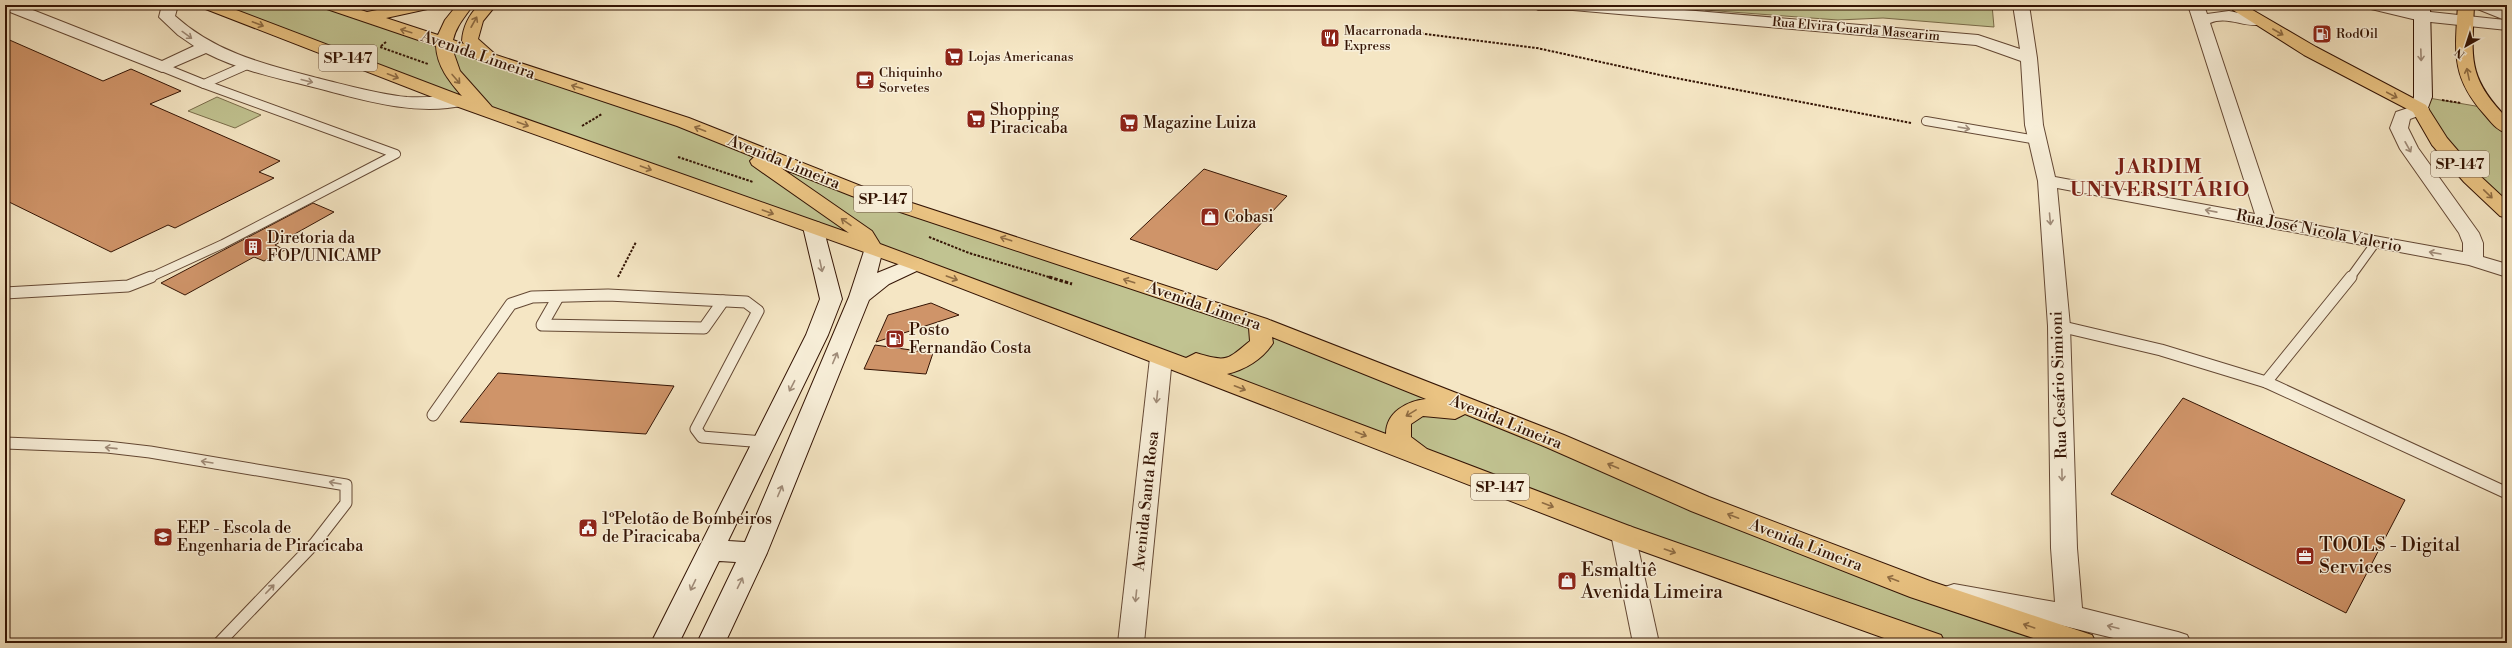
<svg xmlns="http://www.w3.org/2000/svg" width="2512" height="648" font-family="'Libre Bodoni',serif">
	<style>
		.green { fill: #c1c391; stroke: #7a6c4a }
		.building { fill: #cf9469; stroke: #341404 }
		.lines { fill: none; stroke-linecap: round; stroke-linejoin: round }
		.service-far1-casing { stroke: #644834; stroke-width: 10 }
		.service-casing { stroke: #644834; stroke-width: 13 }
		.minor-casing { stroke: #644834; stroke-width: 2 }
		.secondary-casing { stroke: #341404; stroke-width: 2 }
		.primary-casing { stroke: #341404; stroke-width: 2 }
		.trunk-casing { stroke: #341404; stroke-width: 2 }
		.path-far1 { stroke: #341404; stroke-width: 2; stroke-dasharray: 2.5 1.5; stroke-linecap: butt }
		.path { stroke: #341404; stroke-width: 3; stroke-dasharray: 3.5 2; stroke-linecap: butt }
		.service-far1 { stroke: #f8efd9; stroke-width: 8 }
		.service { stroke: #f8efd9; stroke-width: 11 }
		.minor { fill: #f8efd9; fill-rule: evenodd }
		.secondary { fill: #f8efd9; fill-rule: evenodd }
		.primary { fill: #eac382; fill-rule: evenodd }
		.trunk { fill: #eac382; fill-rule: evenodd }
		.oneway { stroke: #8f6c43 }
		.oneway2 { stroke: #a08c79 }
		.labels { text-anchor: middle; dominant-baseline: central; stroke-width: 3; stroke-linejoin: round; paint-order: stroke }
		.far-street-label { font-size: 13px; fill: #341404; stroke: #f8efd9 }
		.far-poi-label { font-size: 13px; fill: #341404; stroke: #f8efd9; text-anchor: start }
		.shield { fill: #f8efd9; stroke: #6f5644; stroke-width: 1 }
		.shield-label { font-size: 15px; font-weight: bold; fill: #341404 }
		.street-label { font-size: 16px; fill: #341404; stroke: #f8efd9 }
		.poi-label { font-size: 16px; fill: #341404; stroke: #f8efd9; text-anchor: start }
		.near-poi-label { font-size: 19px; fill: #341404; stroke: #f8efd9; text-anchor: start }
		.district-label { font-size: 20px; font-weight: bold; letter-spacing: 1px; fill: #7a1f14; stroke: #f8efd9 }
	</style>
	<rect width="100%" height="100%" fill="#f5e6c4"/>
	<filter id="stains"><feTurbulence type="fractalNoise" baseFrequency=".005" numOctaves="4"/><feColorMatrix values="0 0 0 0 .2 0 0 0 0 .09 0 0 0 0 .02 0 0 0 .5 -.17"/></filter>
	<radialGradient id="worn" r=".72"><stop offset=".6" stop-color="#630" stop-opacity="0"/><stop offset="1" stop-color="#630" stop-opacity=".3"/></radialGradient>
	<g class="green">
		<path d="M209,5H330L610,97L859,192L1259,324L2077,643H1931Z"/>
		<path d="M1702,5H1992L1994,27L1883,18L1838,20L1705,10Z"/>
		<path d="M217,97L261,115L235,128L188,111Z"/>
		<path d="M2423,97L2487,108L2507,127V210L2420,109Z"/>
	</g>
	<g class="building">
		<path d="M5,38L103,81L131,69L181,91L150,104L280,161L259,172L274,178L175,228L168,225L111,252L5,200Z"/>
		<path d="M1204,169L1287,196L1217,270L1130,239Z"/>
		<path d="M313,203L334,212L275,245L285,250L264,261L254,257L185,295L161,283Z"/>
		<path d="M931,303L959,315L876,342L888,315Z"/>
		<path d="M875,345L933,353L926,374L864,369Z"/>
		<path d="M498,373L674,386L646,434L460,422Z"/>
		<path d="M2183,398L2405,500L2346,613L2111,494Z"/>
	</g>
	<g class="lines">
		<g class="service-far1-casing">
			<g id="service-far1">
				<path d="M162,67L204,84L247,65"/>
				<path d="M1926,121L2037,140"/>
				<path d="M149,278L223,244L396,154L204,84"/>
				<path d="M2350,278L2376,242"/>
			</g>
		</g>
		<g class="service-casing">
			<g id="service">
				<path d="M5,293L128,286L151,277"/>
				<path d="M558,297L542,325L704,328L723,301"/>
				<path d="M2059,326L2161,350L2266,382L2507,493"/>
				<path d="M2266,382L2351,277"/>
				<path d="M433,415L511,304L532,297L608,295L746,302L758,311L696,429L702,437L764,442"/>
				<path d="M5,443L107,447L150,452L346,485V503L315,543L219,643"/>
			</g>
		</g>
		<g class="minor-casing">
			<g id="minor">
				<path d="M5,5H20L162,61L194,46L178,35L159,17L162,5H178L175,16C217,54 268,65 321,79C350,86 378,94 407,97C424,98 442,96 459,96L465,97L467,101L465,105C415,117 360,99 313,87C276,78 239,70 206,53L162,72L5,10Z"/>
				<path d="M1530,5H1626L1978,35L2020,49L2013,5H2029L2037,58L2043,125L2055,177L2255,214L2188,5H2204L2207,14L2229,11L2263,18L2266,21L2263,24C2246,29 2228,15 2210,23L2275,218L2463,252V243L2459,233L2400,149L2390,128L2396,112L2420,104L2426,105L2429,109L2426,113L2410,119L2408,128L2418,148L2479,233L2483,243V257L2507,264V277L2469,265L2057,188L2070,326L2077,548L2082,608L2178,632L2187,635L2191,643H2134L2006,612L1945,601L1941,594L1945,587L1954,584L2055,602L2051,548L2048,326L2038,181L2025,125L2021,61L1976,45L1573,10H1538Z"/>
				<path d="M2364,5H2392L2421,11L2505,20L2475,8L2472,5H2493L2507,11V30L2421,21L2367,8Z"/>
				<path d="M1161,351L1169,353L1172,358L1144,643H1118L1150,358L1153,353Z"/>
				<path d="M1623,525L1632,527L1635,534L1659,643H1633L1611,534L1614,527Z"/>
			</g>
		</g>
		<g class="secondary-casing">
			<g id="secondary">
				<path d="M2414,5H2430L2432,97L2426,113H2414L2411,109L2414,97Z"/>
				<path d="M813,221L820,223L823,227L842,299L828,335L728,541L745,542L849,297L866,245L873,243L880,245L883,249L877,273L909,260L916,258L923,260L926,264L923,268L889,284L869,300L767,553L725,643H697L736,562L719,561L679,643H651L806,335L820,299L803,227L806,223Z"/>
			</g>
		</g>
		<g class="primary-casing">
			<g id="primary">
				<path d="M2225,5H2244L2316,47L2426,105L2447,138L2478,174L2507,201V218L2500,216L2464,182L2432,145L2413,112L2304,55Z"/>
				<path d="M2458,5H2474C2472,59 2467,77 2507,118V133C2497,131 2491,122 2484,114C2451,77 2455,52 2458,5Z"/>
			</g>
		</g>
		<g class="trunk-casing">
			<path id="trunk" d="M201,5H223L462,96C449,81 437,66 436,46L324,8L322,5H346L367,12L402,5H434L432,8L386,18L438,35L445,20L457,5H473C465,17 456,26 453,40L464,44L462,41C463,26 469,15 479,5H496L483,21L478,39L496,55L689,118L866,188L1267,319L1564,435L1709,497L1930,581L2092,635L2096,643H2048L1910,597L1691,511L1546,447L1465,414L1455,419L1423,416L1411,424V437L1427,449L1632,527L1941,635L1945,643H1898L1614,541L909,268L453,105L203,8ZM453,51L677,126L754,157L750,161L752,165L849,233L492,107L460,71ZM781,168L852,196L1249,328L1250,341C1226,361 1227,362 1196,353L1186,358L880,244L872,231ZM1272,337L1426,399C1407,401 1386,412 1386,434L1227,374C1245,370 1263,359 1273,343Z"/>
		</g>
		<g class="path-far1">
			<path d="M1417,33L1537,48L1660,75L1911,123"/>
			<path d="M386,42L380,47L428,64"/>
			<path d="M2442,100L2461,103"/>
			<path d="M582,126L602,114"/>
			<path d="M678,157L753,182"/>
			<path d="M929,237L969,253L1052,278"/>
			<path d="M618,277L636,242"/>
		</g>
		<path class="path" d="M1049,277L1072,284"/>
		<use href="#service-far1" class="service-far1"/>
		<use href="#service" class="service"/>
		<use href="#minor" class="minor"/>
		<use href="#secondary" class="secondary"/>
		<use href="#primary" class="primary"/>
		<use href="#trunk" class="trunk"/>
	</g>
	<defs><path id="oneway-shaft" d="M-6 0H5M1.5-3L5.5 0L1.5 3" fill="none" stroke-width="1.6" stroke-linecap="round" stroke-linejoin="round"/></defs>
	<g class="oneway">
		<use href="#oneway-shaft" transform="translate(474 22) rotate(-61)"/>
		<use href="#oneway-shaft" transform="translate(258 24) rotate(21)"/>
		<use href="#oneway-shaft" transform="translate(406 31) rotate(-163)"/>
		<use href="#oneway-shaft" transform="translate(2278 32) rotate(30)"/>
		<use href="#oneway-shaft" transform="translate(2468 74) rotate(-102)"/>
		<use href="#oneway-shaft" transform="translate(393 76) rotate(21)"/>
		<use href="#oneway-shaft" transform="translate(456 79) rotate(49)"/>
		<use href="#oneway-shaft" transform="translate(577 87) rotate(-163)"/>
		<use href="#oneway-shaft" transform="translate(2392 95) rotate(28)"/>
		<use href="#oneway-shaft" transform="translate(523 124) rotate(20)"/>
		<use href="#oneway-shaft" transform="translate(700 129) rotate(-159)"/>
		<use href="#oneway-shaft" transform="translate(646 168) rotate(20)"/>
		<use href="#oneway-shaft" transform="translate(2488 194) rotate(44)"/>
		<use href="#oneway-shaft" transform="translate(768 212) rotate(20)"/>
		<use href="#oneway-shaft" transform="translate(846 222) rotate(-145)"/>
		<use href="#oneway-shaft" transform="translate(1006 239) rotate(-162)"/>
		<use href="#oneway-shaft" transform="translate(952 278) rotate(20)"/>
		<use href="#oneway-shaft" transform="translate(1129 281) rotate(-162)"/>
		<use href="#oneway-shaft" transform="translate(1240 388) rotate(21)"/>
		<use href="#oneway-shaft" transform="translate(1411 413) rotate(149)"/>
		<use href="#oneway-shaft" transform="translate(1361 434) rotate(21)"/>
		<use href="#oneway-shaft" transform="translate(1613 466) rotate(-157)"/>
		<use href="#oneway-shaft" transform="translate(1548 505) rotate(21)"/>
		<use href="#oneway-shaft" transform="translate(1733 516) rotate(-159)"/>
		<use href="#oneway-shaft" transform="translate(1670 551) rotate(19)"/>
		<use href="#oneway-shaft" transform="translate(1893 579) rotate(-159)"/>
		<use href="#oneway-shaft" transform="translate(2029 626) rotate(-161)"/>
	</g>
	<g class="oneway2">
		<use href="#oneway-shaft" transform="translate(187 35) rotate(36)"/>
		<use href="#oneway-shaft" transform="translate(2421 55) rotate(88)"/>
		<use href="#oneway-shaft" transform="translate(307 81) rotate(14)"/>
		<use href="#oneway-shaft" transform="translate(1964 128) rotate(10)"/>
		<use href="#oneway-shaft" transform="translate(2408 147) rotate(61)"/>
		<use href="#oneway-shaft" transform="translate(2211 211) rotate(-169)"/>
		<use href="#oneway-shaft" transform="translate(2050 219) rotate(85)"/>
		<use href="#oneway-shaft" transform="translate(2435 253) rotate(-170)"/>
		<use href="#oneway-shaft" transform="translate(821 266) rotate(78)"/>
		<use href="#oneway-shaft" transform="translate(835 358) rotate(-67)"/>
		<use href="#oneway-shaft" transform="translate(792 386) rotate(117)"/>
		<use href="#oneway-shaft" transform="translate(1157 397) rotate(96)"/>
		<use href="#oneway-shaft" transform="translate(111 448) rotate(-174)"/>
		<use href="#oneway-shaft" transform="translate(207 462) rotate(-171)"/>
		<use href="#oneway-shaft" transform="translate(2062 475) rotate(89)"/>
		<use href="#oneway-shaft" transform="translate(335 483) rotate(-170)"/>
		<use href="#oneway-shaft" transform="translate(780 491) rotate(-67)"/>
		<use href="#oneway-shaft" transform="translate(740 583) rotate(-64)"/>
		<use href="#oneway-shaft" transform="translate(693 585) rotate(116)"/>
		<use href="#oneway-shaft" transform="translate(270 589) rotate(-46)"/>
		<use href="#oneway-shaft" transform="translate(1136 596) rotate(96)"/>
		<use href="#oneway-shaft" transform="translate(2113 627) rotate(-166)"/>
	</g>
	<defs>
		<g id="fuel-square" transform="scale(1)"><rect x="-9" y="-9" width="18" height="18" rx="4" fill="#8f2418" stroke="#f8efd9"/><path d="M-5.5-6h7V0h2V4h1.3V-2.5L3-4.5l.8-.8L6-3V5H2.5V1h-1V6h-7ZM-4.2-4.7v3.2H.2V-4.7Z" fill="#fff"/></g>
		<g id="restaurant-square" transform="scale(1)"><rect x="-9" y="-9" width="18" height="18" rx="4" fill="#8f2418" stroke="#f8efd9"/><path d="M-5-6h1v4h1v-4h1v4h1v-4h1v5L-1.5 .5V6h-2V.5L-5-1ZM5-6V6H3V1.5H1.5Q1.5-4 5-6Z" fill="#fff"/></g>
		<g id="supermarket-square" transform="scale(1)"><rect x="-9" y="-9" width="18" height="18" rx="4" fill="#8f2418" stroke="#f8efd9"/><path d="M-6-5.5h2.5l.6 2H6L4.5 2H-2.5L-4.4-4H-6ZM-1.5 3.2a1.3 1.3 0 1 0 .1 0ZM3 3.2a1.3 1.3 0 1 0 .1 0Z" fill="#fff"/></g>
		<g id="cafe-square" transform="scale(1)"><rect x="-9" y="-9" width="18" height="18" rx="4" fill="#8f2418" stroke="#f8efd9"/><path d="M-5.5-4.5H6V0H3Q3 3.5 0 3.5H-2.5Q-5.5 3.5-5.5 0ZM3-3.2v2h1.7v-2ZM-6 4.5H4V6H-6Z" fill="#fff"/></g>
		<g id="shop-square" transform="scale(1)"><rect x="-9" y="-9" width="18" height="18" rx="4" fill="#8f2418" stroke="#f8efd9"/><path d="M-5-2.5h2.3a2.7 3.5 0 0 1 5.4 0H5L5.5 6h-11ZM-1.5-2.5h3a1.5 2.3 0 0 0-3 0Z" fill="#fff"/></g>
		<g id="building-square" transform="scale(1)"><rect x="-9" y="-9" width="18" height="18" rx="4" fill="#8f2418" stroke="#f8efd9"/><path d="M-4-6H4V6H1V3H-1V6H-4ZM-2.5-4.3h1.7v1.8h-1.7ZM.8-4.3h1.7v1.8H.8ZM-2.5-1h1.7V.8h-1.7ZM.8-1h1.7V.8H.8Z" fill="#fff"/></g>
		<g id="civic-square" transform="scale(1)"><rect x="-9" y="-9" width="18" height="18" rx="4" fill="#8f2418" stroke="#f8efd9"/><path d="M-.6-6.5H3V-4.5H.6V-3L4-1V1h2V6H-6V1h2V-1L-.6-3ZM-1.2 2.5V6h2.4V2.5Z" fill="#fff"/></g>
		<g id="university-square" transform="scale(1)"><rect x="-9" y="-9" width="18" height="18" rx="4" fill="#8f2418" stroke="#f8efd9"/><path d="M0-5L7-2L0 1L-7-2ZM-4 1L0 2.5L4 1V4Q0 6-4 4Z" fill="#fff"/></g>
		<g id="office-square" transform="scale(1)"><rect x="-9" y="-9" width="18" height="18" rx="4" fill="#8f2418" stroke="#f8efd9"/><path d="M-6-3h4V-5.5h4V-3h4V5H-6ZM-1-4.5V-3h2v-1.5ZM-6 0V1H6V0Z" fill="#fff"/></g>
	</defs>
	<g fill-rule="evenodd">
		<use href="#fuel-square" x="2322" y="34"/>
		<use href="#restaurant-square" x="1330" y="38"/>
		<use href="#supermarket-square" x="954" y="57"/>
		<use href="#cafe-square" x="865" y="80"/>
		<use href="#supermarket-square" x="976" y="119"/>
		<use href="#supermarket-square" x="1129" y="123"/>
		<use href="#shop-square" x="1210" y="217"/>
		<use href="#building-square" x="253" y="247"/>
		<use href="#fuel-square" x="895" y="339"/>
		<use href="#civic-square" x="588" y="528"/>
		<use href="#university-square" x="163" y="537"/>
		<use href="#office-square" x="2305" y="556"/>
		<use href="#shop-square" x="1567" y="581"/>
	</g>
	<g class="labels">
		<g class="far-street-label">
			<text transform="translate(1856 29) rotate(5)">Rua Elvira Guarda Mascarim</text>
		</g>
		<g class="far-poi-label">
			<text x="1344" y="31">Macarronada<tspan x="1344" dy="15">Express</tspan></text>
			<text x="2336" y="34">RodOil</text>
			<text x="968" y="57">Lojas Americanas</text>
			<text x="879" y="73">Chiquinho<tspan x="879" dy="15">Sorvetes</tspan></text>
		</g>
		<g class="shield">
			<rect x="319" y="45" width="58" height="26" rx="3"/>
			<rect x="2431" y="151" width="58" height="26" rx="3"/>
			<rect x="854" y="186" width="58" height="26" rx="3"/>
			<rect x="1471" y="474" width="58" height="26" rx="3"/>
		</g>
		<g class="shield-label">
			<text x="348" y="58">SP-147</text>
			<text x="2460" y="164">SP-147</text>
			<text x="883" y="199">SP-147</text>
			<text x="1500" y="487">SP-147</text>
		</g>
		<g class="street-label">
			<text transform="translate(478 55) rotate(19)">Avenida Limeira</text>
			<text transform="translate(784 162) rotate(22)">Avenida Limeira</text>
			<text transform="translate(2319 231) rotate(11)">Rua José Nicola Valerio</text>
			<text transform="translate(1204 306) rotate(19)">Avenida Limeira</text>
			<text transform="translate(2059 385) rotate(-92)">Rua Cesário Simioni</text>
			<text transform="translate(1506 422) rotate(22)">Avenida Limeira</text>
			<text transform="translate(1146 501) rotate(-84)">Avenida Santa Rosa</text>
			<text transform="translate(1806 545) rotate(21)">Avenida Limeira</text>
		</g>
		<g class="poi-label">
			<text x="990" y="110">Shopping<tspan x="990" dy="18">Piracicaba</tspan></text>
			<text x="1143" y="123">Magazine Luiza</text>
			<text x="1224" y="217">Cobasi</text>
			<text x="267" y="238">Diretoria da<tspan x="267" dy="18">FOP/UNICAMP</tspan></text>
			<text x="909" y="330">Posto<tspan x="909" dy="18">Fernandão Costa</tspan></text>
			<text x="602" y="519">1ºPelotão de Bombeiros<tspan x="602" dy="18">de Piracicaba</tspan></text>
			<text x="177" y="528">EEP - Escola de<tspan x="177" dy="18">Engenharia de Piracicaba</tspan></text>
		</g>
		<g class="near-poi-label">
			<text x="2319" y="545">TOOLS - Digital<tspan x="2319" dy="22">Services</tspan></text>
			<text x="1581" y="570">Esmaltiê<tspan x="1581" dy="22">Avenida Limeira</tspan></text>
		</g>
		<g class="district-label">
			<text x="2160" y="167">JARDIM<tspan x="2160" dy="23">UNIVERSITÁRIO</tspan></text>
		</g>
	</g>
	<rect width="2512" height="648" fill="none" stroke="#f5e6c4" stroke-width="20"/>
	<rect x="6" y="6" width="2500" height="636" fill="none" stroke="#341404" stroke-width="2"/>
	<rect x="10" y="10" width="2492" height="628" fill="none" stroke="#341404"/>
	<g transform="translate(2466 46) rotate(219)" stroke="#f8efd9" stroke-width="3" paint-order="stroke">
	<path d="M0-3L7 15L0 10L-7 15Z" fill="#341404"/>
	<text y="-6" font-size="11" font-weight="bold" text-anchor="middle" fill="#341404">N</text>
	</g>
	<rect width="100%" height="100%" filter="url(#stains)"/>
	<rect width="100%" height="100%" fill="url(#worn)"/>
</svg>
